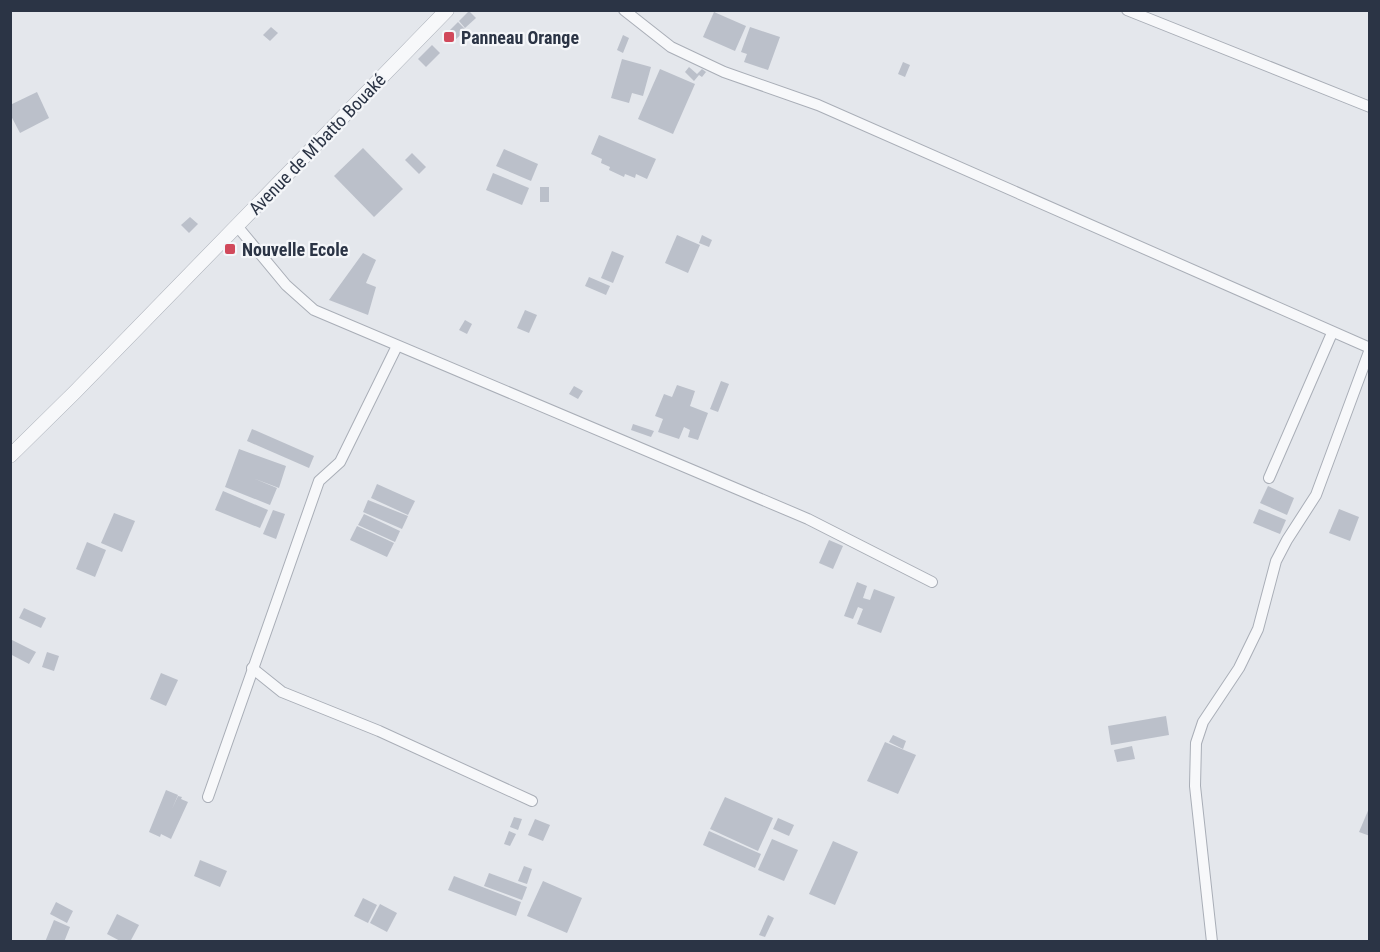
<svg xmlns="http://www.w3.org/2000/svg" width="1380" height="952" font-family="'Roboto Condensed',sans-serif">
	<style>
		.building { fill: #bbc0ca }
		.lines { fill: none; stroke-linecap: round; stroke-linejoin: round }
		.minor-casing { stroke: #a9aeb7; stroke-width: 12 }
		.tertiary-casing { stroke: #a9aeb7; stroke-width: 15 }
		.minor { stroke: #f7f8fa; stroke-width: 10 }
		.tertiary { stroke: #f7f8fa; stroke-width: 14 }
		.poi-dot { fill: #d1495b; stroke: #f4f6f9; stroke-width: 2 }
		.labels { text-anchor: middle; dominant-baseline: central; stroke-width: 4.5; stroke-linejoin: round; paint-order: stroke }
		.poi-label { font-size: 18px; font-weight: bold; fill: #2b3445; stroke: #f4f6f9; text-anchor: start }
		.street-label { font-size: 18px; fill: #2b3445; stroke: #f4f6f9 }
	</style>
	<rect width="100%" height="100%" fill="#e4e7ec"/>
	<g class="building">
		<path d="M469,11L476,18L465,28L459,21Z"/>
		<path d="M714,12L746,26L735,51L703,37Z"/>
		<path d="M458,22L466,30L455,40L447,33Z"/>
		<path d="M271,27L278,33L270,41L263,35Z"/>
		<path d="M750,27L780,37L768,70L744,62L747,54L741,52Z"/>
		<path d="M623,35L629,38L623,53L617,50Z"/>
		<path d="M432,45L440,53L426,67L418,59Z"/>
		<path d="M622,59L651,67L643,96L632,93L629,103L611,98Z"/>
		<path d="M903,62L910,65L905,77L898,74Z"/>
		<path d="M689,67L697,74L702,69L706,72L702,77L699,75L694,81L685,72Z"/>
		<path d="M660,69L695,84L673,134L638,119Z"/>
		<path d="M37,92L49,118L20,133L10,114V105Z"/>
		<path d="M599,135L656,159L647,179L636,174L635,178L625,174L624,177L609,170L610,167L601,163L602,159L591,154Z"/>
		<path d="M363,148L403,189L374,217L334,176Z"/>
		<path d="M504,149L538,164L531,181L496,166Z"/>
		<path d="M412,153L426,167L419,174L405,160Z"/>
		<path d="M493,173L529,188L522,205L486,190Z"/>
		<rect x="540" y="187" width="9" height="15"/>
		<path d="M190,217L198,224L189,233L181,225Z"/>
		<path d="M677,235L700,245L688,273L665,263Z"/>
		<path d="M702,235L712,240L709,247L699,243Z"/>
		<path d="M612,251L624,256L613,283L601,278Z"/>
		<path d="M363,253L376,260L366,283L376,287L368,315L329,300Z"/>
		<path d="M589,277L610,286L606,295L585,286Z"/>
		<path d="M525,310L537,315L529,333L517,328Z"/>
		<path d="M465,320L472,324L467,334L459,330Z"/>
		<path d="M721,381L729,384L718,412L710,409Z"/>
		<path d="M677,385L695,391L690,406L708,413L698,440L688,437L690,430L684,427L679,439L658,432L663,419L655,416L664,394L672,397Z"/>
		<path d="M574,386L583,391L578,399L569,394Z"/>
		<path d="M633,424L654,431L651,437L631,430Z"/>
		<path d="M252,429L314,456L309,468L247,441Z"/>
		<path d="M239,449L286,466L279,488L253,478L277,488L270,505L225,487Z"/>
		<path d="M377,484L415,501L408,515L371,498Z"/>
		<path d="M1268,486L1294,498L1287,515L1260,503Z"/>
		<path d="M223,491L268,510L260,528L215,510Z"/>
		<path d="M368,500L408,516L402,529L363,512Z"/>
		<path d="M1259,509L1286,520L1280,534L1253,523Z"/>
		<path d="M1339,509L1359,517L1350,541L1329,533Z"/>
		<path d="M273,510L285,514L276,539L263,534Z"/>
		<path d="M114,513L135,521L122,552L101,543Z"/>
		<path d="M364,514L400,531L395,542L358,525Z"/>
		<path d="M357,526L394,543L387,557L350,540Z"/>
		<path d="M829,540L843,546L833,569L819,563Z"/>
		<path d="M87,542L106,550L95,577L76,569Z"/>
		<path d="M857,582L867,586L863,598L870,600L874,589L895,597L881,633L857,624L863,609L858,607L853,619L844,616Z"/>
		<path d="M24,608L46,618L41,628L19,618Z"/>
		<path d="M12,640L36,652L29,664L10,654Z"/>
		<path d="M47,652L59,656L54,671L42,667Z"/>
		<path d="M161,673L178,680L166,706L150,699Z"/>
		<path d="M1166,716L1169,735L1111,745L1108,726Z"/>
		<path d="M893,735L906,741L903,749L889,742Z"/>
		<path d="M885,742L916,755L898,794L867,781Z"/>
		<path d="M1132,746L1135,759L1117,762L1114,750Z"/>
		<path d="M166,790L178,795L172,809L178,796L182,797L181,799L188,802L171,839L161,834L160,837L149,832Z"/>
		<path d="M725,797L773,818L758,851L710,829Z"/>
		<path d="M1370,806V836L1359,832Z"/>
		<path d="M514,817L522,819L518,830L510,827Z"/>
		<path d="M778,818L794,825L789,836L773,829Z"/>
		<path d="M535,819L550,825L543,841L528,835Z"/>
		<path d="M509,831L516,834L510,846L504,844Z"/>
		<path d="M709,831L761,854L755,868L703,845Z"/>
		<path d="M772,839L798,850L784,881L758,870Z"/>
		<path d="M833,841L858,852L835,905L809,894Z"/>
		<path d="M200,860L227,871L220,887L194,876Z"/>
		<path d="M524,866L532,869L527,884L518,881Z"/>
		<path d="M489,873L527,887L522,900L484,886Z"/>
		<path d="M454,876L521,902L516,916L448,890Z"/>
		<path d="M543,881L582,898L567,933L527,916Z"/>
		<path d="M363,898L377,905L368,923L354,916Z"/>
		<path d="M56,902L73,911L67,923L50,914Z"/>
		<path d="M380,904L397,913L387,932L370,923Z"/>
		<path d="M117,914L139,925L130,942H122L107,934Z"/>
		<path d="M768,915L774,918L765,937L759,935Z"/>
		<path d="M54,920L70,927L64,942H45Z"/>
	</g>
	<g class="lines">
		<g class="minor-casing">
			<g id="minor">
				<path d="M624,10L671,47L724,72L818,105L1370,348"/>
				<path d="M1127,10L1370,107"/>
				<path d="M237,226L286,285L314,310L808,519L932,582"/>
				<path d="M1269,478L1332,333"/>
				<path d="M252,668L282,692L379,731L532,801"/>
				<path d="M208,797L319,481L340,462L397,346"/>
				<path d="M1212,942L1195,786L1196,743L1203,722L1239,668L1258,629L1276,561L1287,540L1316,495L1370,349"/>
			</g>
		</g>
		<g class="tertiary-casing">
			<path id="tertiary" d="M10,456L75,392L447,10"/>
		</g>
		<use href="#minor" class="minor"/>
		<use href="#tertiary" class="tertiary"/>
	</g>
	<g class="poi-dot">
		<rect x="443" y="31" width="12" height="12" rx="3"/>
		<rect x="224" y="243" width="12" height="12" rx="3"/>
	</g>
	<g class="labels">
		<g class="poi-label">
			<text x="461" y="37">Panneau Orange</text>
			<text x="242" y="249">Nouvelle Ecole</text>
		</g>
		<g class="street-label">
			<text transform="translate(317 144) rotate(-46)">Avenue de M'batto Bouaké</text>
		</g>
	</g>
	<rect width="1380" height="952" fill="none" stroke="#2b3445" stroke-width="24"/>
</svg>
